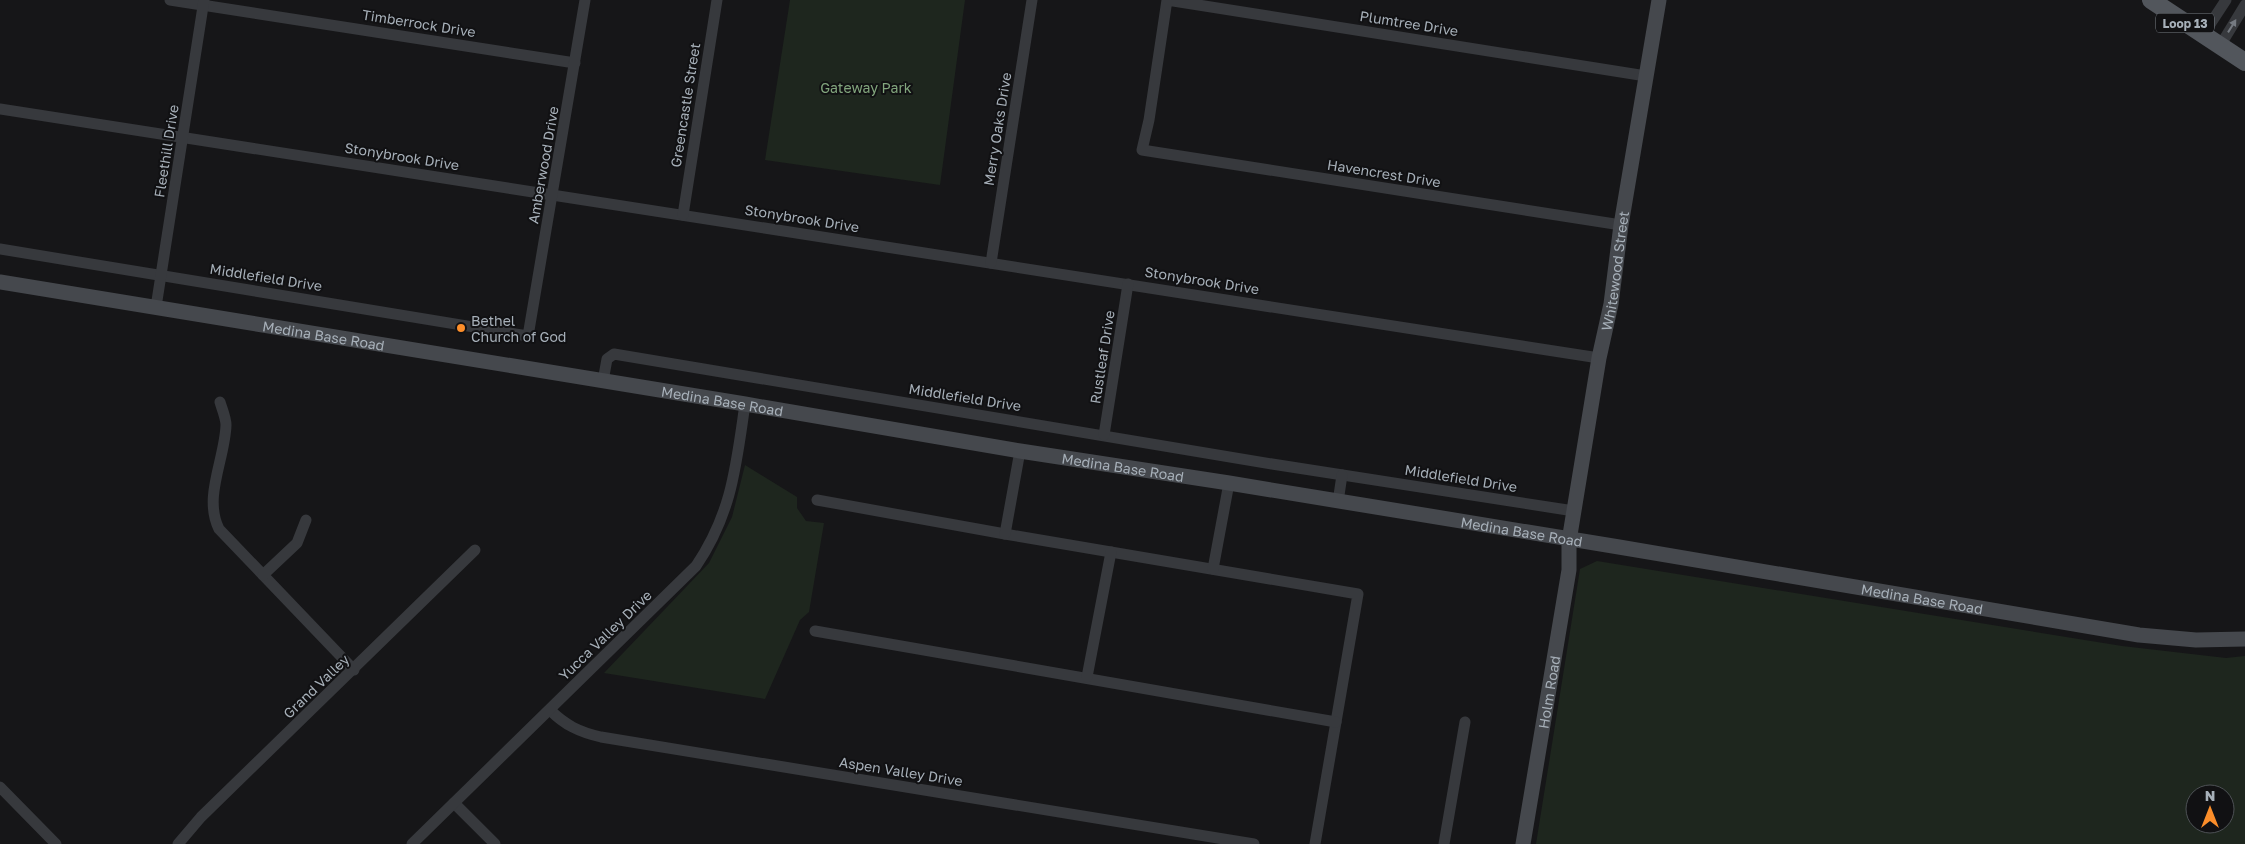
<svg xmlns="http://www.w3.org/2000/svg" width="2245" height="844" font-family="'Golos Text',sans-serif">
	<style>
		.green { fill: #1e261e; fill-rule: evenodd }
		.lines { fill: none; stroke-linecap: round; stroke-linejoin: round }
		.street { stroke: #37393d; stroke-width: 11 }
		.secondary { stroke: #45484d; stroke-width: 15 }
		.primary { stroke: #52565c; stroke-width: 18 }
		.oneway { fill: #757a81 }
		.poi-dot { fill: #fc8e2a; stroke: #111113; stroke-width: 2 }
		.labels { text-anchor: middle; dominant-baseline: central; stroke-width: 4; stroke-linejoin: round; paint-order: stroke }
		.shield { fill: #111113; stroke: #7a8087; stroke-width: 1 }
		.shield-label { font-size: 12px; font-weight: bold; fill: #a7b0b9 }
		.street-label { font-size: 14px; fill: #a7b0b9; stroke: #111113 }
		.park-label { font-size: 14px; fill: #82a57d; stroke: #111113 }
		.poi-label { font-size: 14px; fill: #a7b0b9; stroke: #111113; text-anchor: start }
	</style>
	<rect width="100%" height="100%" fill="#161618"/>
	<g class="green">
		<path d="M790,0H965L940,185L765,160Z"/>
		<path d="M745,465L797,497V508L806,521L824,523L809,612L800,620L765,699L604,673L709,563L732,517Z"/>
		<path d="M1597,561L2122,646L2226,658L2245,656V844H1536L1580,569ZM2195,794H2225V824H2195Z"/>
	</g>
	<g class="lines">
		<g class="street">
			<path d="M170,0L575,63"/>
			<path d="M2203,35L2226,0"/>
			<path d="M2220,46L2245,5"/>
			<path d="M0,109L1599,358"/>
			<path d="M683,215L717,0"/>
			<path d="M1621,225L1142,150L1149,120L1167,0L1646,76"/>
			<path d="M0,249L528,336L585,0"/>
			<path d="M991,263L1032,0"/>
			<path d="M156,307L204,0"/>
			<path d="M603,381L607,359L614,354L1272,464L1574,511"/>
			<path d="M220,402C222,409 226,418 226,425C225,459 203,497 219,529L354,670"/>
			<path d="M1104,435L1128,284"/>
			<path d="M817,500L1005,534L1358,594L1315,844"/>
			<path d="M1338,502L1342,475"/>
			<path d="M1005,534L1020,451"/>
			<path d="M1213,569L1229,483"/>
			<path d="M263,575L297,543L306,520"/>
			<path d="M815,631L1336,722"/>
			<path d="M1087,677L1111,552"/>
			<path d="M550,710C565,725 579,732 601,737L1254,844"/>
			<path d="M0,787L56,844"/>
			<path d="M454,803L495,844"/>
			<path d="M178,844L201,817L475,550"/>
			<path d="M412,844L696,566C732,513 736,466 745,404"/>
			<path d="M1444,844L1465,722"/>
		</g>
		<g class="secondary">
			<path id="s1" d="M0,282L745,404L1020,451L1229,483L1619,547L2139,635L2196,640L2245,639"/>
			<path id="s2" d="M1523,844L1569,570V541L1599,358L1611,304L1621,225L1659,0"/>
		</g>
		<path class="primary" d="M2151,0L2245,62"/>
	</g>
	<defs><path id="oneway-solid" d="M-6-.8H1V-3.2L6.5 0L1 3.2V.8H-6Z" transform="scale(1.25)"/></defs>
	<use class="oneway" href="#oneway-solid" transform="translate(2232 26) rotate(-58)"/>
	<circle class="poi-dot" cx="461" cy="328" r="5"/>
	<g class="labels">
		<rect class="shield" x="2156" y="13.5" width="58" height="19" rx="4"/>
		<g class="shield-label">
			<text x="2185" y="23">Loop 13</text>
		</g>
		<g class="street-label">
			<text transform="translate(419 23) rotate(9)">Timberrock Drive</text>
			<text transform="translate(1409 23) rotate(9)">Plumtree Drive</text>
			<text transform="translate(685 105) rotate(-81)">Greencastle Street</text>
			<text transform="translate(997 129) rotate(-81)">Merry Oaks Drive</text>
			<text transform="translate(166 151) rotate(-81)">Fleethill Drive</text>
			<text transform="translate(402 156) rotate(9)">Stonybrook Drive</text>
			<text transform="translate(543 165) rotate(-80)">Amberwood Drive</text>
			<text transform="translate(1384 173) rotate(9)">Havencrest Drive</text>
			<text transform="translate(802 218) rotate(9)">Stonybrook Drive</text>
			<text stroke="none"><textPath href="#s2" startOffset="581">Whitewood Street</textPath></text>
			<text transform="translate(266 277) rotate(9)">Middlefield Drive</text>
			<text transform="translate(1202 280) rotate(9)">Stonybrook Drive</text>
			<text stroke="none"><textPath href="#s1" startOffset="328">Medina Base Road</textPath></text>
			<text transform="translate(1102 357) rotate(-81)">Rustleaf Drive</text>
			<text transform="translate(965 397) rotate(9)">Middlefield Drive</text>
			<text stroke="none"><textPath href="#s1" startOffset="732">Medina Base Road</textPath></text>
			<text stroke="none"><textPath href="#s1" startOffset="1138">Medina Base Road</textPath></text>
			<text transform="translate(1461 478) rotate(9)">Middlefield Drive</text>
			<text stroke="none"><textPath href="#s1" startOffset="1542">Medina Base Road</textPath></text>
			<text stroke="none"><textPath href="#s1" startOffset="1948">Medina Base Road</textPath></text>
			<text transform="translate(605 635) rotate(-44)">Yucca Valley Drive</text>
			<text transform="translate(316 686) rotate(-44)">Grand Valley</text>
			<text stroke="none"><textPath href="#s2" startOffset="154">Holm Road</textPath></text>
			<text transform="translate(901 771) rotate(9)">Aspen Valley Drive</text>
		</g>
		<g class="park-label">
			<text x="866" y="87">Gateway Park</text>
		</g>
		<g class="poi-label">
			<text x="471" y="320">Bethel<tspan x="471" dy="16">Church of God</tspan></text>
		</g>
	</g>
	<g transform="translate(2210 809)"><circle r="24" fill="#111113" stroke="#4d5155"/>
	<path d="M0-4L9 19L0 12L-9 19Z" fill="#fc8e2a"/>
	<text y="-8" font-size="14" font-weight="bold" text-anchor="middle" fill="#a7b0b9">N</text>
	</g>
</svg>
